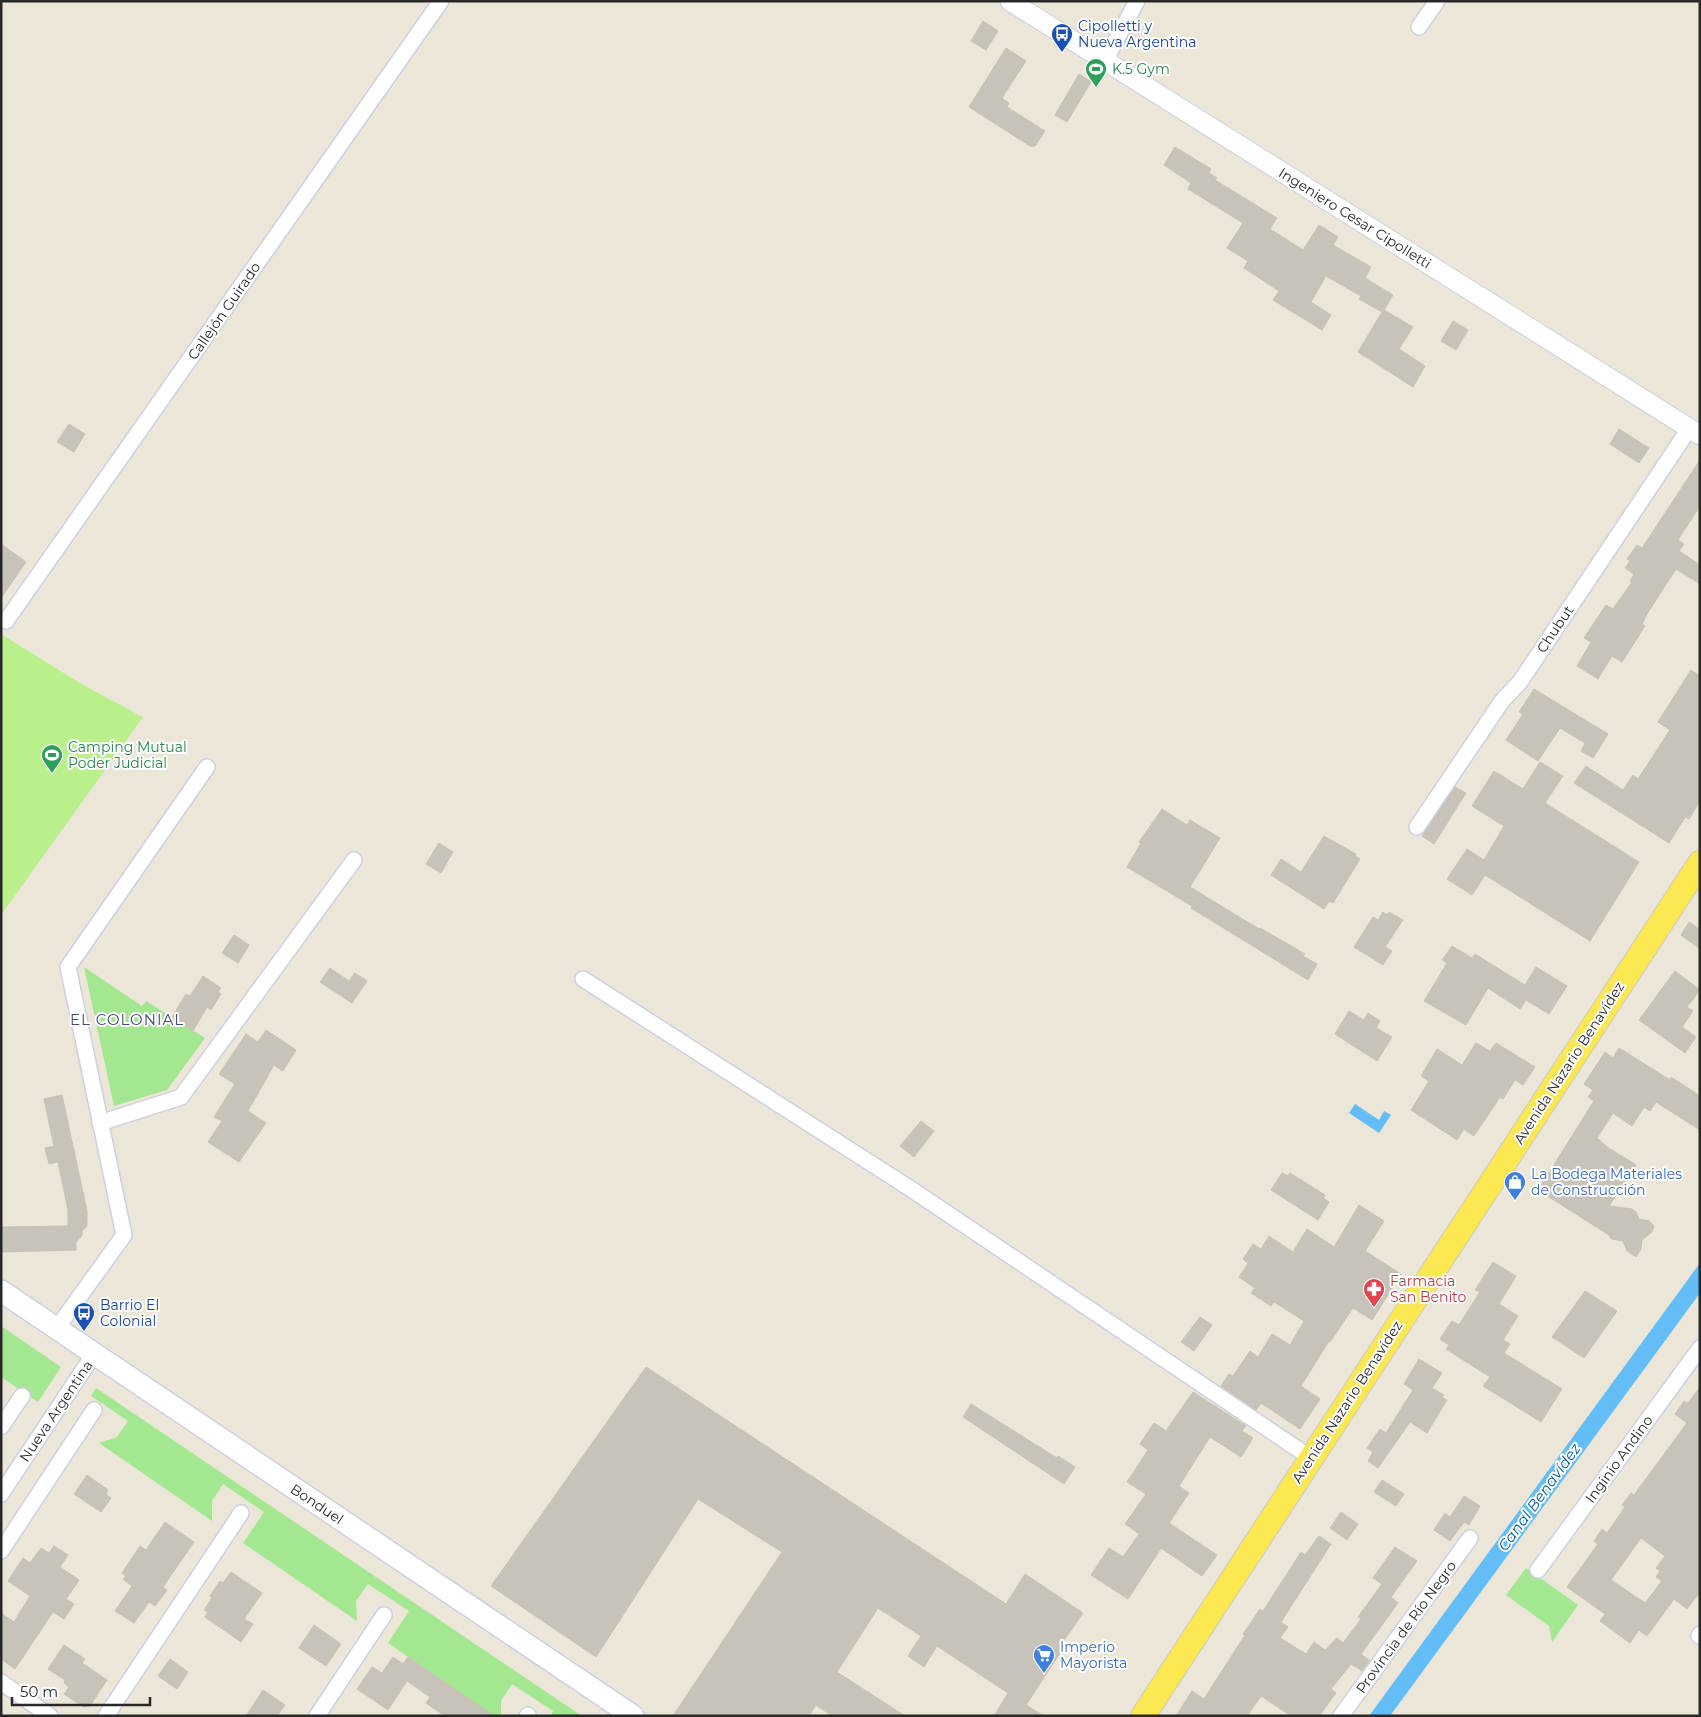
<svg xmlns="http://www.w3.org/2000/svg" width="1701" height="1717" font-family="Montserrat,sans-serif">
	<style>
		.green { fill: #a4e791 }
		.pitch { fill: #b9f08b }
		.water { fill: #63bef7 }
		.building { fill: #c7c3b9; stroke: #c7c2b3; fill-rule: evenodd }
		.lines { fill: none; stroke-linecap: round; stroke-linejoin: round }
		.minor-casing { stroke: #cecfe3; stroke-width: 18 }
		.tertiary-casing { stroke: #cecfe3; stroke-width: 21 }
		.secondary-casing { stroke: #cecfe3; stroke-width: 24 }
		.primary-casing { stroke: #cbcbcb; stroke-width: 26 }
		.minor { stroke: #fff; stroke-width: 15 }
		.tertiary { stroke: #fff; stroke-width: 19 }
		.secondary { stroke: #fff; stroke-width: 21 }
		.primary { stroke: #fbe74f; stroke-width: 24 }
		.labels { text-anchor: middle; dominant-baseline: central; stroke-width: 4; stroke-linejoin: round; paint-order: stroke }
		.transit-label { font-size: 14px; fill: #164399; stroke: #fff; text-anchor: start }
		.leisure-label { font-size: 14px; fill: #27864d; stroke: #fff; text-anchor: start }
		.street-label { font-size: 14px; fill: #282828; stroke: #fff }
		.shop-label { font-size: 14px; fill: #366cbe; stroke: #fff; text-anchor: start }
		.health-label { font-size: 14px; fill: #be3a42; stroke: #fff; text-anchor: start }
		.neighbourhood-label { font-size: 15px; letter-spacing: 1px; fill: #46497c; stroke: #fff }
		.water-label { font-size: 15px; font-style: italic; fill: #0458a1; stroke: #fff }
	</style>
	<rect width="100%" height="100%" fill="#ece6d9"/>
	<g class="green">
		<path d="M84,967L142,1006L146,1001L205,1038L167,1090L114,1106Z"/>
		<path d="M1,1326L61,1367L38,1402L1,1377Z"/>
		<path d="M96,1388L582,1716H551L553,1711L512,1684L501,1701V1716H494L388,1643L409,1611L368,1584L356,1601L357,1621L243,1543L264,1512L223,1484L212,1501V1521L99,1443L117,1437L128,1421L91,1396Z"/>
		<path d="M1526,1568L1578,1605L1552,1642L1549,1626L1506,1595Z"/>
	</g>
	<path class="pitch" d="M1,634L83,685L143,717L1,915Z"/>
	<g class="water">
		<path d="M1355,1104L1379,1120L1384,1111L1391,1115L1379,1133L1349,1113Z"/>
		<path d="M1700,1263V1293L1390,1716H1369Z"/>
	</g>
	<g class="building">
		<path d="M983,21L998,31L986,50L971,41Z"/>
		<path d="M1006,48L1026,61L1002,98L1009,103L1007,107L1045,131L1035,146H1030L969,107Z"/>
		<path d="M1079,74L1091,82L1067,122L1055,115Z"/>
		<path d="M1175,147L1211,169L1209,173L1217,178L1215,180L1277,218L1270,229L1303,250L1319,225L1338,237L1333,245L1371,267L1365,278L1393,295L1384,310L1413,327L1399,349L1425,366L1413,387L1358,352L1382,312L1359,299L1361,296L1326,276L1311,302L1331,315L1322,330L1273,300L1279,291L1244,268L1248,261L1227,248L1243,223L1188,189L1191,183L1164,165Z"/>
		<path d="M1453,321L1468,330L1456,350L1441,341Z"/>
		<path d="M69,424L85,434L74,452L57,442Z"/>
		<path d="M1619,429L1649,448L1639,463L1610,444Z"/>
		<path d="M1700,460V506L1678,540L1684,544L1679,551L1700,565V584L1676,569L1647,614L1642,624L1645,626L1622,662L1612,656L1598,679L1577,666L1591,642L1584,638L1606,605L1613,609L1632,582L1630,581L1634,574L1625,568L1630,561L1627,559L1637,545L1642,548Z"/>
		<path d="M1,544L26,562L1,598Z"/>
		<path d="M1691,670L1700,676V801L1689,819L1685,817L1669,843L1574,783L1586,766L1623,790L1633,775L1638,779L1670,730L1658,722Z"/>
		<path d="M1534,689L1608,734L1593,758L1581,751L1585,743L1560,728L1538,761L1506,740L1523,714L1519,712Z"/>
		<path d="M1540,762L1563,776L1545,803L1639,862L1590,941L1485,875L1472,895L1447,879L1467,849L1484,860L1504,826L1472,806L1494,771L1523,789Z"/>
		<path d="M1455,787L1466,793L1434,844L1422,836Z"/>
		<path d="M1162,809L1187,825L1190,820L1220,838L1190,887L1259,929L1260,928L1305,954L1303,956L1317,964L1308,980L1191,908L1192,906L1127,867L1141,843L1139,842Z"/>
		<path d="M1324,836L1356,854L1355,856L1360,859L1333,903L1329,901L1324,909L1271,875L1281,859L1301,872Z"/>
		<path d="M439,843L453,852L441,873L426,864Z"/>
		<path d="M1383,912L1387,915L1389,912L1403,920L1385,947L1392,951L1383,965L1354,947L1373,917L1378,920Z"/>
		<path d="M1689,922L1700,930V949L1681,935Z"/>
		<path d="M234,935L249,945L238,963L222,953Z"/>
		<path d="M1452,946L1472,958L1475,954L1525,985L1536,967L1567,986L1549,1014L1526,1000L1520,1009L1488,988L1466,1025L1424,1001L1447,963L1442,960Z"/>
		<path d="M330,968L349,981L355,973L367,981L352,1003L320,982Z"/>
		<path d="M1675,971L1700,990L1687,1007L1693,1011L1682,1027L1696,1037L1685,1053L1639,1020Z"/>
		<path d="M203,976L221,988L218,992L221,994L211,1010L207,1007L193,1031L172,1017L186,994L190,996Z"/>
		<path d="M1349,1011L1364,1020L1368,1013L1380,1021L1376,1028L1392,1037L1377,1061L1335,1034Z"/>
		<path d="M266,1030L296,1050L283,1071L274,1065L248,1111L266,1123L239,1162L208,1142L222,1121L214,1117L235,1084L219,1074L246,1034L258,1042Z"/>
		<path d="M1476,1043L1490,1051L1496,1043L1535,1067L1523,1085L1515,1080L1503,1099L1500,1097L1474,1136L1464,1129L1457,1140L1411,1110L1429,1081L1421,1076L1437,1049L1462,1065Z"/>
		<path d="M1619,1048L1670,1080L1671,1077L1700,1096V1130L1656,1102L1650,1111L1644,1107L1632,1126L1613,1113L1597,1138L1607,1147L1636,1165L1609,1206L1632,1209L1636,1212L1639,1219L1649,1221L1654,1226L1652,1232L1642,1240L1641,1249L1636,1257L1627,1251L1623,1241L1611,1239L1609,1235L1538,1190L1594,1101L1588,1097L1593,1090L1584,1084L1605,1052L1613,1058Z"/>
		<path d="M62,1095L87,1211V1226L82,1231V1236L76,1242V1250L1,1252V1227L68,1226V1210L58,1162L49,1164L45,1148L54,1146L44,1099Z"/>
		<path d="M921,1121L934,1131L914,1157L900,1146Z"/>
		<path d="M1282,1173L1288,1176L1290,1173L1325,1195L1323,1198L1329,1202L1318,1220L1271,1190Z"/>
		<path d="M1359,1205L1384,1221L1365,1251L1401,1274L1372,1320L1353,1308L1330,1342L1329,1341L1301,1386L1320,1399L1300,1429L1261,1403L1256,1410L1221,1386L1229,1374L1233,1376L1250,1351L1258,1357L1272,1334L1290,1345L1304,1321L1274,1302L1271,1306L1251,1293L1255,1288L1239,1277L1248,1263L1243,1259L1253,1244L1261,1249L1269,1236L1293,1252L1307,1229L1334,1247Z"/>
		<path d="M1493,1262L1516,1276L1499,1304L1518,1316L1503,1340L1510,1344L1504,1353L1562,1389L1541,1422L1483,1386L1490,1377L1446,1349L1449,1345L1440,1339L1452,1321L1459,1325L1480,1292L1475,1290Z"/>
		<path d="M1585,1291L1617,1311L1584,1358L1552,1337Z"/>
		<path d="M1200,1317L1212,1325L1194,1351L1181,1342Z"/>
		<path d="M1419,1359L1442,1373L1432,1388L1444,1395L1442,1397L1447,1400L1427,1433L1410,1422L1378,1468L1368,1461L1373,1452L1367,1448L1380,1429L1386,1433L1413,1390L1404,1384Z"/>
		<path d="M646,1367L1006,1604L1025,1574L1083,1613L1063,1642L1066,1644L1026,1705L1044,1716H994L1008,1693L937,1646L924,1667L908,1656L921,1636L878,1608L837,1672L905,1716H832L816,1705L809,1716H673L782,1552L698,1499L596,1657L491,1586Z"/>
		<path d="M1700,1387V1592L1687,1609L1674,1599L1647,1636L1639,1630L1630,1643L1600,1621L1605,1614L1567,1587L1598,1544L1594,1541L1602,1529L1607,1533L1625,1507L1622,1505L1631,1493L1634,1495L1687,1423L1675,1414L1684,1401L1688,1403ZM1641,1538L1665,1556L1656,1568L1660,1571L1656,1577L1662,1581L1645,1603L1611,1580Z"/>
		<path d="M1193,1392L1246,1426L1242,1431L1253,1438L1241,1457L1210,1437L1179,1486L1189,1493L1169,1523L1217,1555L1202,1576L1161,1548L1128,1599L1091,1575L1109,1548L1123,1557L1139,1534L1125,1524L1146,1494L1127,1482L1148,1450L1140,1444L1154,1423L1166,1431Z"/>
		<path d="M971,1404L1057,1458L1058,1456L1075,1467L1064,1484L963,1417Z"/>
		<path d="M87,1475L108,1490L106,1494L111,1498L101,1512L74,1494Z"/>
		<path d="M1382,1480L1404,1494L1396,1506L1374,1492Z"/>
		<path d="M1464,1496L1480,1506L1469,1525L1464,1522L1450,1541L1434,1530L1445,1513L1450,1517Z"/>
		<path d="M1341,1512L1358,1524L1347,1540L1330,1528Z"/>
		<path d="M165,1522L194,1542L163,1587L167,1590L155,1606L149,1602L134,1623L115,1611L132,1586L123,1579L126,1576L122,1573L140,1546L146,1550Z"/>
		<path d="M1319,1536L1331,1544L1281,1622L1288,1627L1280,1638L1306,1654L1314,1642L1325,1650L1337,1638L1343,1643L1361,1619L1358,1617L1382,1584L1373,1578L1395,1547L1417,1561L1391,1597L1398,1603L1361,1654L1370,1661L1362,1671L1351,1664L1331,1689L1336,1693L1319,1716H1291L1261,1696L1247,1716H1176L1192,1691L1204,1699L1245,1635L1243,1634L1260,1609L1263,1611L1301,1552L1305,1555Z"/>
		<path d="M54,1546L68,1555L60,1567L79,1580L66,1599L74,1604L64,1619L53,1612L15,1669L1,1659V1613L14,1622L30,1596L8,1581L23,1558L30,1563L41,1548L49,1553Z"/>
		<path d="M231,1572L262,1593L244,1619L253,1624L241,1642L205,1617L208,1612L204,1610L212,1598L210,1596L220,1581L223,1583Z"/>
		<path d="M314,1625L341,1644L326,1666L299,1648Z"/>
		<path d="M64,1645L85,1659L82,1663L107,1680L90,1706L84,1707L64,1694L69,1687L64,1683L65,1680L48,1669Z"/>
		<path d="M393,1657L403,1664L408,1657L494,1716H445L426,1703L430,1697L407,1681L388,1710L357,1689L372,1667L382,1673Z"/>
		<path d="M170,1659L188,1672L177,1689L158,1676Z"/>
		<path d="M263,1690L285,1705L277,1716H246Z"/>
	</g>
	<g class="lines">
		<g class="minor-casing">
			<g id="minor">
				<path d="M1419,27L1437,1"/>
				<path d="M1105,61L1137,1"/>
				<path d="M6,621L441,1"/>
				<path d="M1417,827L1502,701L1520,682L1689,429"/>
				<path d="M583,979L911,1189L1311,1458"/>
				<path d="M100,1123L181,1097L354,860"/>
				<path d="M57,1328L124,1235L68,967L207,767"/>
				<path d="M1,1427L22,1396"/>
				<path d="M1,1494L94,1354"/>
				<path d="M1,1551L94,1410"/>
				<path d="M1538,1570L1700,1348"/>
				<path d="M1699,1636L1700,1634"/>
				<path d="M1,1682L50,1716"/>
				<path d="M106,1716L241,1513"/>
				<path d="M317,1716L384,1615"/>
				<path d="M527,1716L528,1715"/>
				<path d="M1341,1716L1470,1538"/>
			</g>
		</g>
		<g class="tertiary-casing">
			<path id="tertiary" d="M1010,1L1700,435"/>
		</g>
		<g class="secondary-casing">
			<path id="secondary" d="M1,1291L633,1716"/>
		</g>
		<g class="primary-casing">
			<path id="primary" d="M1143,1716L1700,863"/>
		</g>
		<use href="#minor" class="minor"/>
		<use href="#tertiary" class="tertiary"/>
		<use href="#secondary" class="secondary"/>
		<use href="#primary" class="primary"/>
	</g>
	<defs>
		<g id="bus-pin" transform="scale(1.125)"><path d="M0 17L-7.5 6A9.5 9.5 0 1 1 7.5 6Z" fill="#1a4fb4" stroke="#fff"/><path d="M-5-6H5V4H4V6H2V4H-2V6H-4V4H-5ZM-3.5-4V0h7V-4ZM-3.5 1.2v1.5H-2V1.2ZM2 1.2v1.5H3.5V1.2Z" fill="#fff"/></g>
		<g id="stadium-pin" transform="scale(1.125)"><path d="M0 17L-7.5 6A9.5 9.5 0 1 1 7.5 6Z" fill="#2e9e5b" stroke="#fff"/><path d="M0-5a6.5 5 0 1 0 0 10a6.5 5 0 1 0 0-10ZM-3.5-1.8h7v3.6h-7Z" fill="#fff"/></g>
		<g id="shop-pin" transform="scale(1.125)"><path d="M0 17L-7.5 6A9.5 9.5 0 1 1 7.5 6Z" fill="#3f7fe0" stroke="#fff"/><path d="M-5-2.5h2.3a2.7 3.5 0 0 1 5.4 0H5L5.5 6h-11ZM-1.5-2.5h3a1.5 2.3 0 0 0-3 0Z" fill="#fff"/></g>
		<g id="pharmacy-pin" transform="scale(1.125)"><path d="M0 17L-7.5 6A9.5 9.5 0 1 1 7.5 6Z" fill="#e0444e" stroke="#fff"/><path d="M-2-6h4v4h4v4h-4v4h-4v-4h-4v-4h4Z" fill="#fff"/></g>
		<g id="supermarket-pin" transform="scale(1.125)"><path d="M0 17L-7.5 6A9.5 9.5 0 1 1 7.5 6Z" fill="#3f7fe0" stroke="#fff"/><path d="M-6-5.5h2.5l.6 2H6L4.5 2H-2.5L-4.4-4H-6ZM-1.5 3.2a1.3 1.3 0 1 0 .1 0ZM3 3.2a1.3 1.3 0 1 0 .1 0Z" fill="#fff"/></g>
	</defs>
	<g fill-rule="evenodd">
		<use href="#bus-pin" x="1062" y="34"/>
		<use href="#stadium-pin" x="1096" y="69"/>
		<use href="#stadium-pin" x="52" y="755"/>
		<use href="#shop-pin" x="1515" y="1182"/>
		<use href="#pharmacy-pin" x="1374" y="1289"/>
		<use href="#bus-pin" x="84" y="1313"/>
		<use href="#supermarket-pin" x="1044" y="1655"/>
	</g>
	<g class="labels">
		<g class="transit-label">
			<text x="1078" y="26">Cipolletti y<tspan x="1078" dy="16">Nueva Argentina</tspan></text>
			<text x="100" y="1305">Barrio El<tspan x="100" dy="16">Colonial</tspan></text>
		</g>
		<g class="leisure-label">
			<text x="1112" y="69">K.5 Gym</text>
			<text x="68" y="747">Camping Mutual<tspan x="68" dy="16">Poder Judicial</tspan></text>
		</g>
		<g class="street-label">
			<text transform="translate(1355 218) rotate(32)">Ingeniero Cesar Cipolletti</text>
			<text transform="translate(224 311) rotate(-55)">Callejón Guirado</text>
			<text transform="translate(1555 629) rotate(-56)">Chubut</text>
			<text transform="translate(1569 1063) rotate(-57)">Avenida Nazario Benavídez</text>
			<text transform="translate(1347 1402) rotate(-57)">Avenida Nazario Benavídez</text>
			<text transform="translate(56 1411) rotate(-56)">Nueva Argentina</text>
			<text transform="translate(1619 1459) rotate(-54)">Inginio Andino</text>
			<text transform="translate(317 1504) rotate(34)">Bonduel</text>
			<text transform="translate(1406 1627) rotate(-54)">Provincia de Río Negro</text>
		</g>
		<g class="shop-label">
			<text x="1531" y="1174">La Bodega Materiales<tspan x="1531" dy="16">de Construcción</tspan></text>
			<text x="1060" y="1647">Imperio<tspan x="1060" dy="16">Mayorista</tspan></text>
		</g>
		<g class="health-label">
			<text x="1390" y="1281">Farmacia<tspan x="1390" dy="16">San Benito</tspan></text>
		</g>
		<g class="neighbourhood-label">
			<text x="127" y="1019">EL COLONIAL</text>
		</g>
		<g class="water-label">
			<text transform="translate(1539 1497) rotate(-54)">Canal Benavídez</text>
		</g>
	</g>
	<rect width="1701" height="1717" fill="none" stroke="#282828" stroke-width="5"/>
	<path d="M12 1697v8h138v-8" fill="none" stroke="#282828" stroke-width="2.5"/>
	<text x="20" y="1697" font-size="15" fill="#282828" stroke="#ffffff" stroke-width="4" paint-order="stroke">50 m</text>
</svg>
